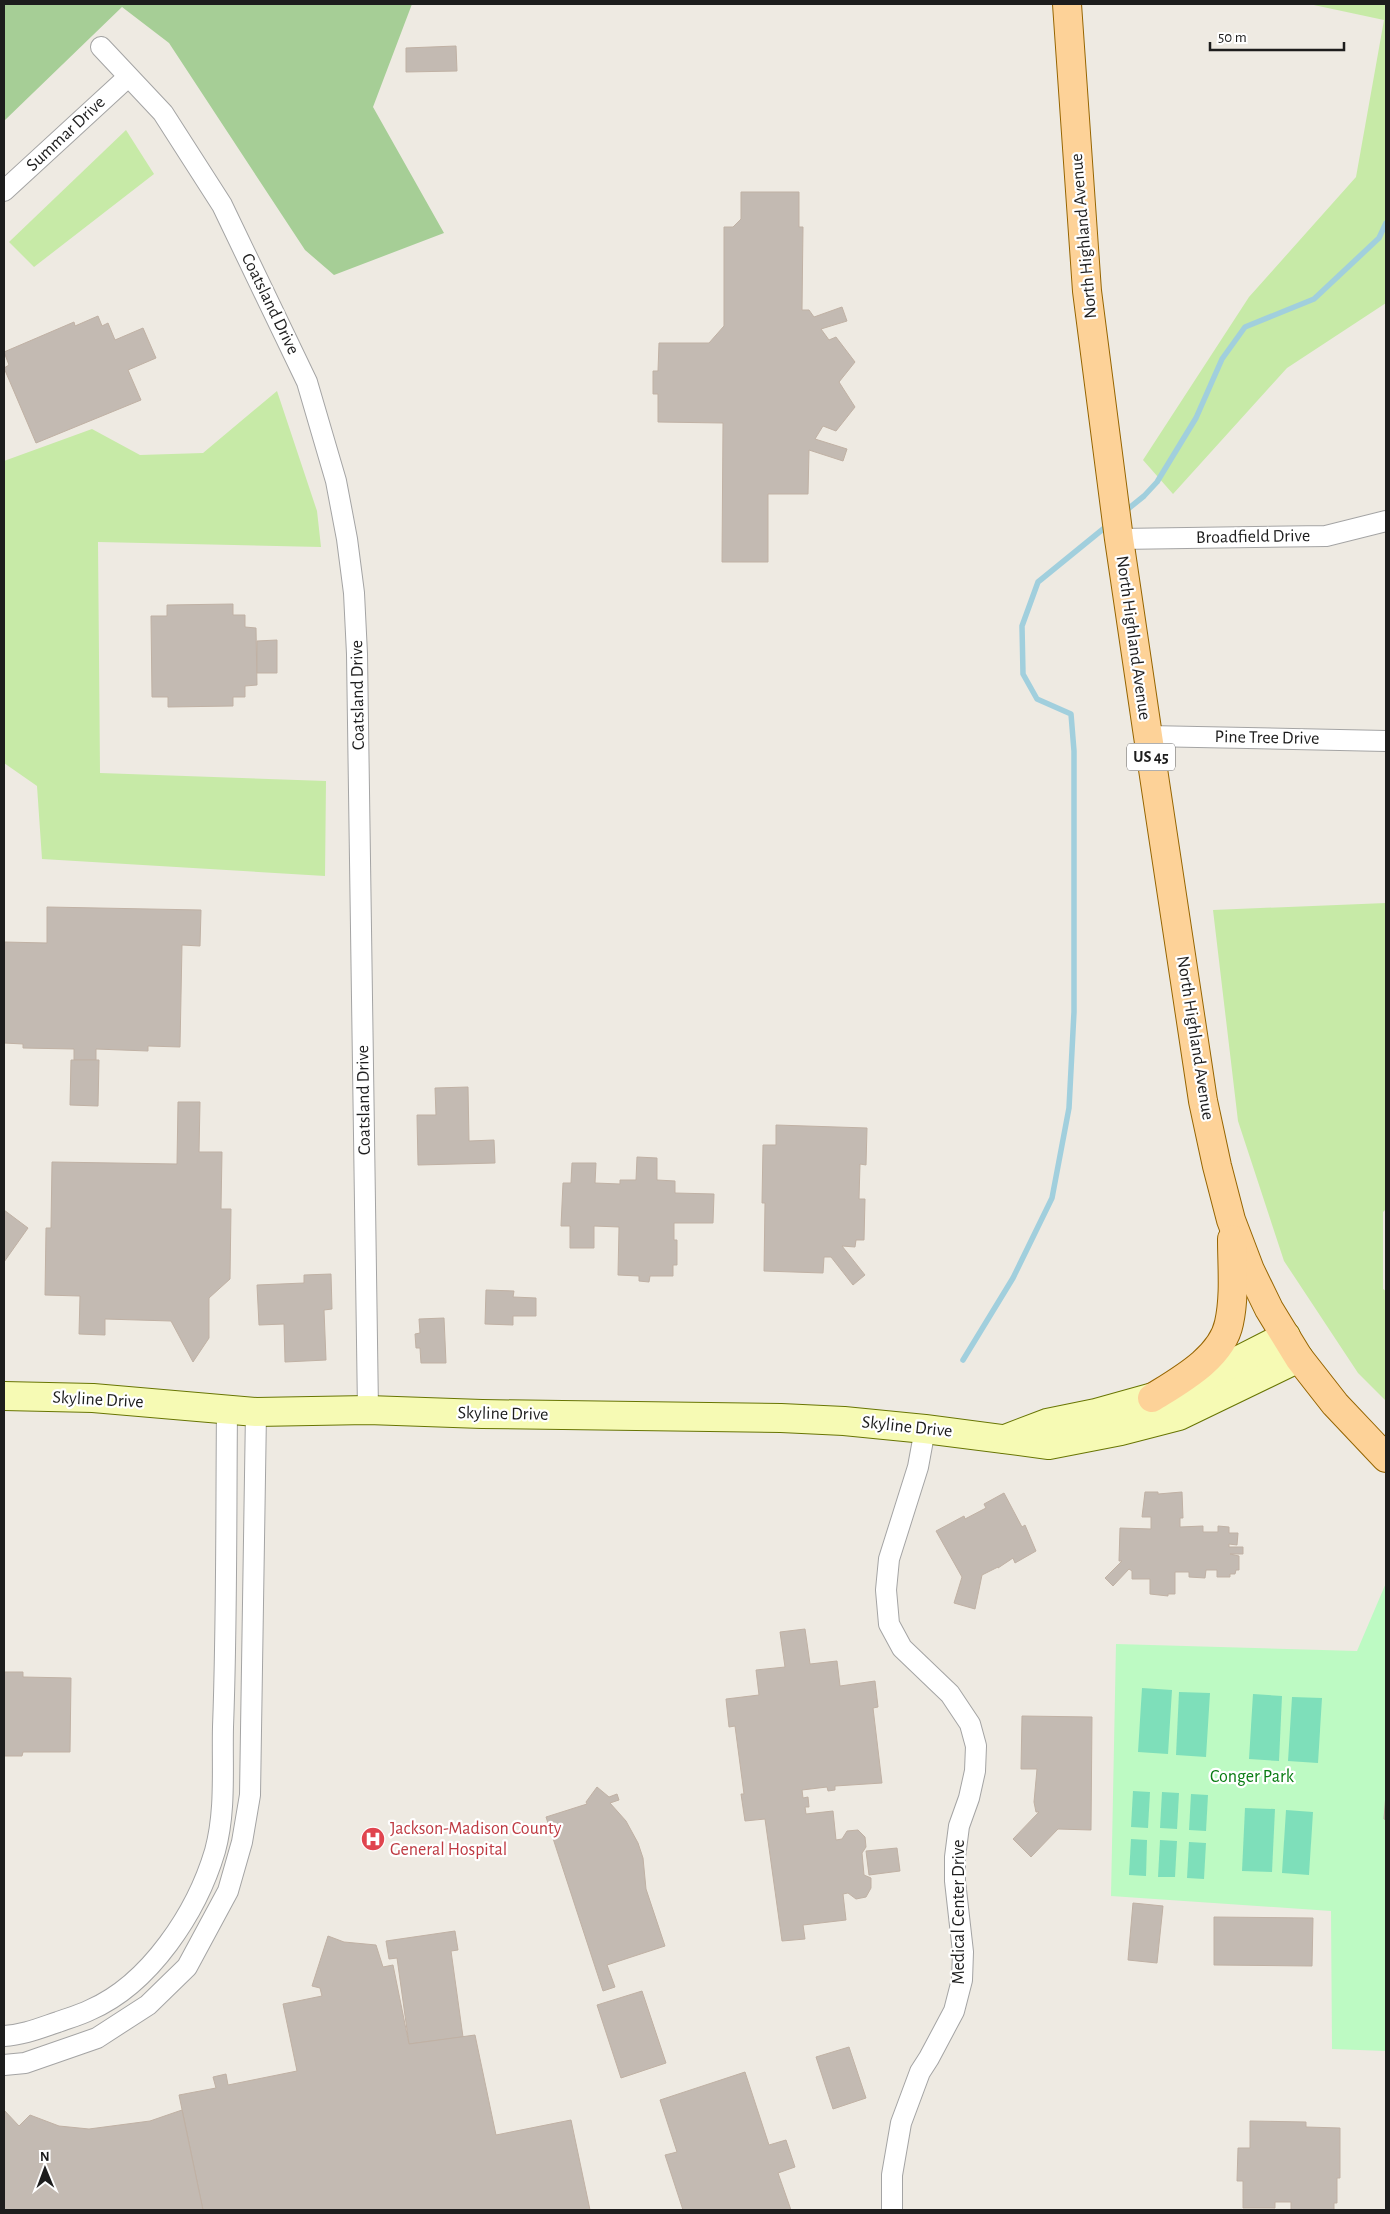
<svg xmlns="http://www.w3.org/2000/svg" width="1390" height="2214" font-family="'Alegreya Sans',sans-serif">
	<style>
		.grass { fill: #c7eaa7 }
		.forest { fill: #a6ce96 }
		.park { fill: #bdfac3 }
		.pitch { fill: #7edfba }
		.lines { fill: none; stroke-linecap: round; stroke-linejoin: round }
		.stream { stroke: #a1cfdd; stroke-width: 5.5 }
		.building { fill: #c3bab2; stroke: #c0b1a4 }
		.street-casing { stroke: #a4a4a4; stroke-width: 22 }
		.secondary-casing { stroke: #687503; stroke-width: 30 }
		.primary-casing { stroke: #966500; stroke-width: 30 }
		.street { stroke: #fff; stroke-width: 20 }
		.secondary { stroke: #f6fab4; stroke-width: 28 }
		.primary { stroke: #fdd298; stroke-width: 28 }
		.labels { text-anchor: middle; dominant-baseline: central; stroke-width: 4.5; stroke-linejoin: round; paint-order: stroke }
		.shield { fill: #fff; stroke: #616161; stroke-width: 1 }
		.shield-label { font-size: 16px; font-weight: bold; fill: #1d1d1d }
		.street-label { font-size: 18px; fill: #1d1d1d; stroke: #fff }
		.park-label { font-size: 18px; fill: #097c13; stroke: #fff }
		.health-label { font-size: 18px; fill: #be3a42; stroke: #fff; text-anchor: start }
	</style>
	<rect width="100%" height="100%" fill="#eeeae2"/>
	<g class="grass">
		<path d="M1309,4H1386V303L1287,368L1173,494L1143,460L1249,297L1356,177L1384,20Z"/>
		<path d="M126,130L154,174L34,267L9,242Z"/>
		<path d="M277,391L317,511L321,547L98,542L100,773L326,781L325,876L42,859L37,786L4,763V461L92,429L140,455L203,453Z"/>
		<path d="M1386,903V1209L1383,1212V1289L1386,1291V1401L1358,1373L1284,1261L1238,1121L1213,910Z"/>
	</g>
	<path class="forest" d="M4,4H412L373,107L444,233L334,275L305,250L169,43L122,7L4,121Z"/>
	<path class="park" d="M1386,1583V2051L1332,2049L1331,1911L1111,1896L1116,1644L1357,1651Z"/>
	<g class="pitch">
		<path d="M1142,1688L1172,1690L1168,1754L1138,1752Z"/>
		<path d="M1179,1692L1210,1693L1206,1757L1176,1755Z"/>
		<path d="M1253,1694L1282,1696L1279,1761L1249,1759Z"/>
		<path d="M1292,1697L1322,1698L1318,1763L1288,1761Z"/>
		<path d="M1133,1791L1150,1792L1148,1828L1131,1827Z"/>
		<path d="M1162,1792L1179,1793L1177,1829L1160,1828Z"/>
		<path d="M1191,1794L1208,1795L1206,1831L1189,1830Z"/>
		<path d="M1245,1808L1275,1809L1272,1872L1242,1871Z"/>
		<path d="M1286,1810L1313,1812L1309,1875L1282,1873Z"/>
		<path d="M1131,1839L1147,1840L1146,1876L1129,1875Z"/>
		<path d="M1160,1840L1177,1841L1175,1877H1158Z"/>
		<path d="M1189,1842L1206,1843L1204,1879L1187,1878Z"/>
	</g>
	<g class="lines">
		<g class="stream">
			<path d="M1123,513L1144,496L1157,482L1196,418L1222,359L1245,327L1314,299L1379,238L1386,223"/>
			<path d="M963,1360L1013,1278L1052,1198L1069,1108L1074,1012V751L1071,714L1037,699L1023,674L1022,626L1038,582L1108,525"/>
		</g>
	</g>
	<g class="building">
		<path d="M456,46L457,71L406,72V48Z"/>
		<path d="M741,192H799V227H803L802,310H809L814,317L842,307L847,321L821,329L829,340L836,337L855,362L839,382L855,407L836,431L823,426L815,439L847,449L843,461L809,450L808,494H768V562H722L723,423L658,422V394H653V371H658L659,343H709L724,326V227H733L741,219Z"/>
		<path d="M98,316L102,326L108,323L115,340L143,328L156,358L128,370L141,400L36,443L4,368L9,365L4,352L74,322L75,326Z"/>
		<path d="M233,604V615H245V627L256,628L257,685L245,686V697H233V706L168,707V697H152L151,616H167V605Z"/>
		<path d="M277,640V673H257V641Z"/>
		<path d="M47,907L201,910L200,946L182,945L180,1047L148,1046V1051L96,1049V1060H74V1049L23,1048V1044L4,1043V942L47,943Z"/>
		<path d="M71,1060H99L98,1106L70,1105Z"/>
		<path d="M468,1087L469,1141L494,1140L495,1163L418,1165L417,1115H436L435,1088Z"/>
		<path d="M178,1102H200L199,1152H222L221,1209H231L230,1279L209,1298V1338L193,1362L171,1321L105,1319V1335L79,1334L80,1296L45,1295L46,1228H51L52,1162L177,1164Z"/>
		<path d="M776,1125L867,1128L866,1165L860,1164L859,1199H865L864,1240H856L855,1247L842,1246L865,1275L853,1285L831,1257H824L823,1273L764,1271L765,1203H762L763,1145H776Z"/>
		<path d="M637,1157L657,1158V1180L675,1181V1193L714,1194L713,1223H674V1240H677V1265H673V1276H650L649,1282L639,1281V1276L618,1275L619,1227L594,1226V1248H570V1226H561L563,1183H571L572,1163H596L595,1183L620,1184V1180H636Z"/>
		<path d="M4,1210L28,1228L4,1262Z"/>
		<path d="M331,1274L332,1309L324,1310L326,1360L285,1362L284,1324L259,1325L257,1285L304,1283V1275Z"/>
		<path d="M486,1290L514,1291L513,1297L536,1298V1316H513V1325L485,1324Z"/>
		<path d="M444,1318L446,1363H421L420,1348H416L415,1334L420,1333L419,1319Z"/>
		<path d="M1145,1492H1158V1494L1182,1492L1183,1518H1180V1527L1203,1526V1532H1218V1526L1229,1527V1533H1238L1237,1545L1229,1544V1547H1243V1554H1230L1239,1556V1570H1236L1235,1574H1230V1577H1217V1570H1206L1205,1578L1189,1577V1572H1175V1594H1168V1596L1150,1594V1579H1132V1571L1129,1569L1113,1586L1105,1578L1122,1561H1119L1120,1528L1151,1529V1517H1142Z"/>
		<path d="M1004,1493L1022,1527L1025,1525L1036,1551L1015,1563L1013,1558L998,1568V1567L982,1575L975,1609L954,1603L962,1577L936,1531L964,1516L965,1519L986,1508L984,1504Z"/>
		<path d="M805,1629L810,1664L837,1661L840,1686L875,1681L878,1707L873,1708L882,1783L835,1786V1790L828,1791L827,1787L802,1790L803,1798L808,1797L809,1807H805L806,1814L833,1811L836,1840L842,1839L847,1831L858,1830L865,1837L866,1847L862,1853L864,1875L871,1878V1888L866,1897L856,1899L848,1893L843,1894L846,1920L803,1925L805,1939L782,1941L765,1819L745,1821L741,1794H744L735,1726L729,1727L726,1699L759,1695L756,1670L785,1667L780,1632Z"/>
		<path d="M4,1672H23V1677L71,1678L70,1752H23L22,1756H4Z"/>
		<path d="M1022,1716L1092,1717L1091,1830L1058,1829L1031,1857L1013,1839L1039,1812H1036L1034,1802L1037,1769H1021Z"/>
		<path d="M597,1787L609,1797L617,1794L619,1800L610,1803L626,1821L638,1843L643,1858L646,1889L665,1946L607,1965L615,1987L603,1991L546,1817L587,1804L586,1802Z"/>
		<path d="M1386,1793V1820L1384,1819Z"/>
		<path d="M897,1848L900,1871L869,1875L866,1851Z"/>
		<path d="M1133,1903L1163,1906L1157,1963L1128,1960Z"/>
		<path d="M1214,1917L1313,1918L1312,1966L1214,1965Z"/>
		<path d="M455,1931L458,1950L451,1951L463,2037L409,2044L397,1958L389,1959L386,1941Z"/>
		<path d="M328,1936L344,1942L376,1945L383,1967L393,1965L409,2044L475,2035L496,2135L571,2120L590,2210H203L179,2095L216,2088L213,2077L226,2074L228,2085L297,2071L283,2004L322,1996L320,1988L312,1986Z"/>
		<path d="M642,1991L666,2063L621,2078L597,2005Z"/>
		<path d="M849,2047L866,2098L833,2109L816,2057Z"/>
		<path d="M745,2072L769,2145L786,2140L795,2167L778,2173L791,2210H683L665,2155L677,2152L660,2100Z"/>
		<path d="M4,2110L19,2126L30,2115L59,2126L89,2129L150,2121L182,2110L203,2210H4Z"/>
		<path d="M1250,2121L1306,2122V2127L1340,2128V2178H1337V2203H1334V2210H1291V2202H1275V2208H1243V2181H1237L1238,2148H1250Z"/>
	</g>
	<g class="lines">
		<g class="street-casing">
			<g id="street">
				<path d="M101,47L163,113L222,205L307,382L336,481L347,539L354,593L357,654L368,1410"/>
				<path d="M4,191L128,77"/>
				<path d="M1119,539L1326,536L1386,521"/>
				<path d="M1148,736L1386,741"/>
				<path d="M4,2036C23,2035 40,2028 58,2022C69,2018 80,2015 90,2010C150,1984 197,1912 215,1851C226,1811 222,1768 223,1727C227,1621 226,1515 227,1410"/>
				<path d="M4,2065L25,2063L97,2038L148,2005L187,1967L228,1891L242,1842L250,1795L256,1412"/>
				<path d="M892,2210V2175L901,2123L920,2072L929,2058L954,2011L962,1980L963,1952L955,1881V1857L959,1826L969,1798L975,1771L976,1746L970,1724L950,1694L902,1648L889,1624L886,1590L889,1559L918,1467L925,1429"/>
			</g>
		</g>
		<g class="secondary-casing">
			<g id="secondary">
				<path d="M4,1396L93,1398L256,1412L368,1410L482,1414L781,1418L844,1421L925,1429L1049,1445L1121,1431L1179,1416L1299,1358"/>
				<path d="M1005,1439L1047,1423L1096,1413L1182,1389L1286,1336"/>
			</g>
		</g>
		<g class="primary-casing">
			<g id="primary">
				<path d="M1067,4L1087,291L1119,539L1148,736L1203,1101L1217,1166L1231,1220L1250,1270L1269,1309L1299,1358L1335,1404L1386,1458"/>
				<path d="M1152,1398C1179,1381 1222,1358 1229,1323C1235,1296 1232,1266 1232,1239"/>
			</g>
		</g>
		<use href="#street" class="street"/>
		<use href="#secondary" class="secondary"/>
		<use href="#primary" class="primary"/>
	</g>
	<defs>
		<g id="hospital-disc" transform="scale(1.25)"><circle r="9.5" fill="#e0444e" stroke="#fff"/><path d="M-5-5h3v3.5h4V-5h3V5h-3V1.5h-4V5h-3Z" fill="#fff"/></g>
	</defs>
	<g fill-rule="evenodd">
		<use href="#hospital-disc" x="373" y="1839"/>
	</g>
	<g class="labels">
		<rect class="shield" x="1127" y="743.5" width="48" height="27" rx="4"/>
		<g class="shield-label">
			<text x="1151" y="757">US 45</text>
		</g>
		<g class="street-label">
			<text transform="translate(66 134) rotate(-43)">Summar Drive</text>
			<text transform="translate(1084 236) rotate(-95)">North Highland Avenue</text>
			<text transform="translate(270 304) rotate(64)">Coatsland Drive</text>
			<text transform="translate(1253 537) rotate(-1)">Broadfield Drive</text>
			<text transform="translate(1133 638) rotate(82)">North Highland Avenue</text>
			<text transform="translate(358 695) rotate(-91)">Coatsland Drive</text>
			<text transform="translate(1267 738) rotate(1)">Pine Tree Drive</text>
			<text transform="translate(1195 1038) rotate(81)">North Highland Avenue</text>
			<text transform="translate(364 1100) rotate(-91)">Coatsland Drive</text>
			<text transform="translate(98 1400) rotate(3)">Skyline Drive</text>
			<text transform="translate(503 1414) rotate(1)">Skyline Drive</text>
			<text transform="translate(907 1427) rotate(6)">Skyline Drive</text>
			<text transform="translate(959 1912) rotate(-90)">Medical Center Drive</text>
		</g>
		<g class="park-label">
			<text x="1252" y="1777">Conger Park</text>
		</g>
		<g class="health-label">
			<text x="390" y="1829">Jackson-Madison County<tspan x="390" dy="21">General Hospital</tspan></text>
		</g>
	</g>
	<rect width="1390" height="2214" fill="none" stroke="#1d1d1d" stroke-width="10"/>
	<g transform="translate(45 2169) rotate(359)" stroke="#ffffff" stroke-width="4" paint-order="stroke">
	<path d="M0-4L9 19L0 12L-9 19Z" fill="#1d1d1d"/>
	<text y="-8" font-size="14" font-weight="bold" text-anchor="middle" fill="#1d1d1d">N</text>
	</g>
	<path d="M1210 42v8h134v-8" fill="none" stroke="#1d1d1d" stroke-width="2.5"/>
	<text x="1218" y="42" font-size="15" fill="#1d1d1d" stroke="#ffffff" stroke-width="4" paint-order="stroke">50 m</text>
</svg>
